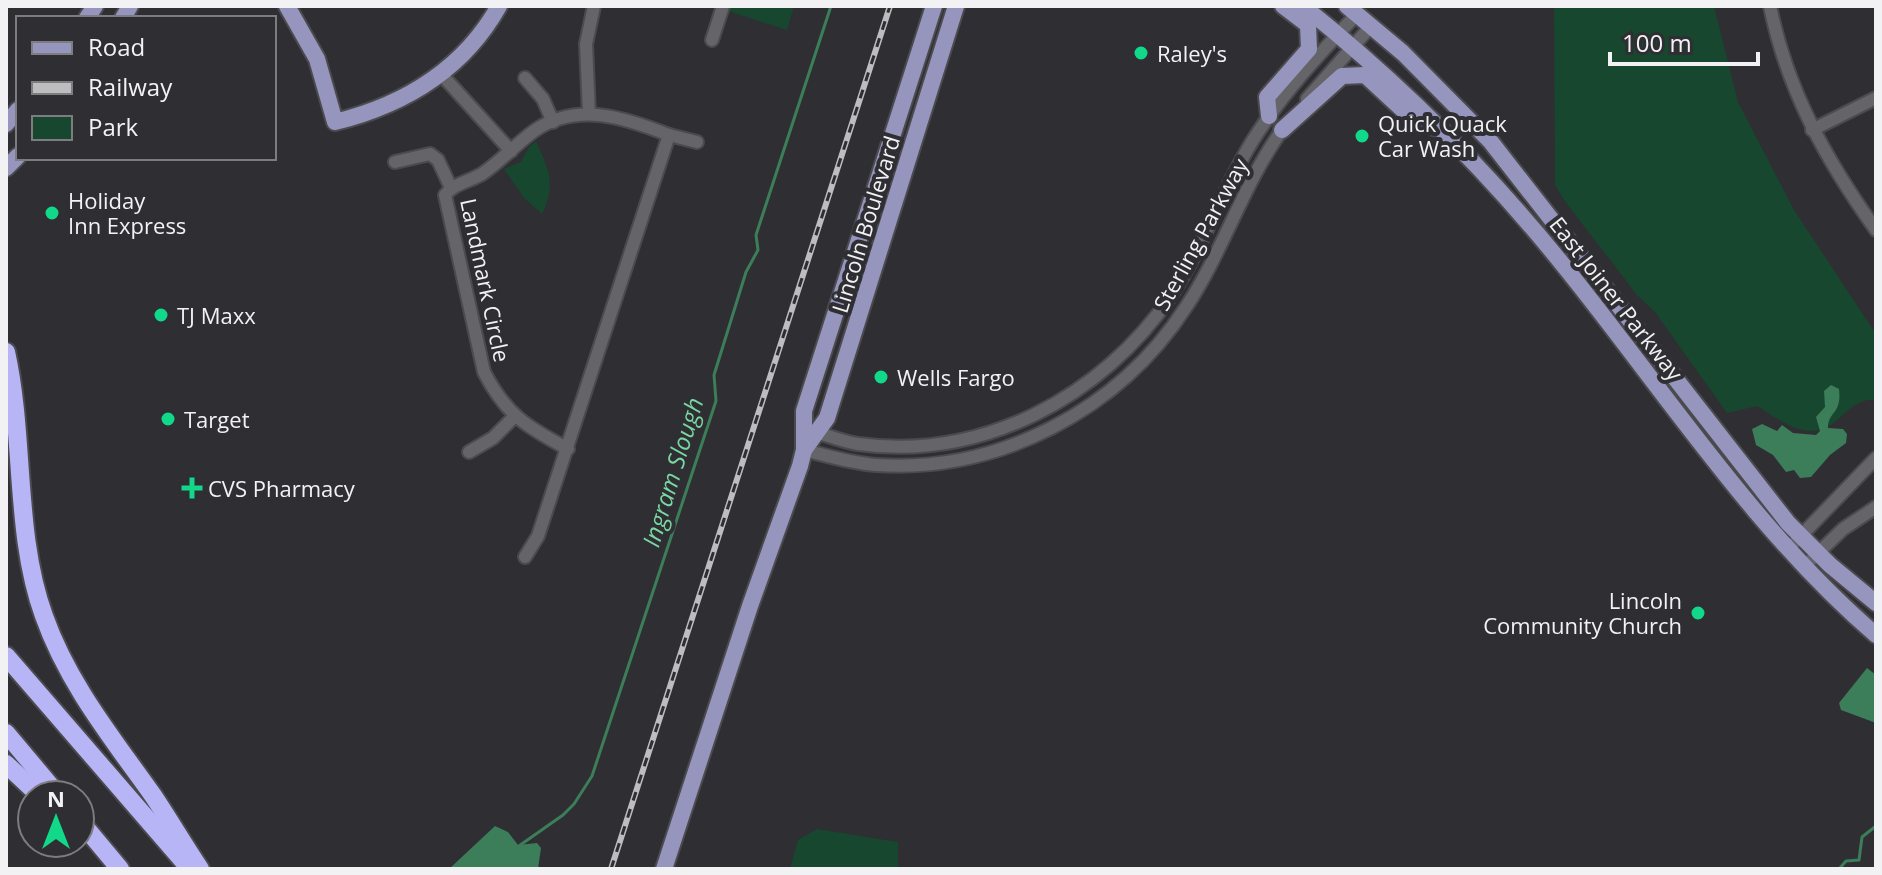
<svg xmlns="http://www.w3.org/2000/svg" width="1882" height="875" font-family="'Open Sans',sans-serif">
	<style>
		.green { fill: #18472f }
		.water { fill: #3c7d5a }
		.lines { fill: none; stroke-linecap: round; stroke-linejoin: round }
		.stream { stroke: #3c7d5a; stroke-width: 3 }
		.minor-casing { stroke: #4b4b4f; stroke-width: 16 }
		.major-casing { stroke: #4b4b4f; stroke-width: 20 }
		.highway-casing { stroke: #4b4b4f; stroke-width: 22 }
		.minor { stroke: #646469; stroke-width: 12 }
		.major { stroke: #9695be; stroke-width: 16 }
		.highway { stroke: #b8b5f7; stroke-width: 18 }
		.rail-casing { stroke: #bdbdc0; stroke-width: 6 }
		.rail { stroke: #2e2e33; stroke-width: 3; stroke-dasharray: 9; stroke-linecap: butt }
		.poi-dot { fill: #12d98a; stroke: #2e2e33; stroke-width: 3 }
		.labels { text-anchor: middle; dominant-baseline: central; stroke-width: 8; stroke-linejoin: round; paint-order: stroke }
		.poi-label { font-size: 22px; fill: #f2f2f5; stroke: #2e2e33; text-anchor: start }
		.street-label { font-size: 22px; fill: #f2f2f5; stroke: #2e2e33 }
		.water-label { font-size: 24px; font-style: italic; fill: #79d7a3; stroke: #2e2e33 }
	</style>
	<rect width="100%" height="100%" fill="#2e2e33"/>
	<g class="green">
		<path d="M729,6H794L787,30L728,11Z"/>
		<path d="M1554,6H1714L1738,102L1794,210L1876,334V400C1842,397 1838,443 1796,428C1783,424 1769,413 1757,406L1727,413L1655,312L1637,295L1564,200L1555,185Z"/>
		<path d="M536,141C548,168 557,184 542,214L524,198L504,169L521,162L529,147Z"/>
		<path d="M817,829L898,842V869H790L798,840Z"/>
	</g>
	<g class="water">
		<path d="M1831,385L1839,389C1842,415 1828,411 1828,428L1843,429L1847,434L1846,443L1830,455L1811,477L1800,478L1794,470L1786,472L1773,455L1756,445L1752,429L1762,424L1777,431L1782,425L1793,433L1816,435L1820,431L1816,417L1825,407L1824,391Z"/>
		<path d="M1867,668L1876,675V723L1841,710L1839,703Z"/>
		<path d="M495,826L508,832L518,845L537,843L541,848L538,869H449Z"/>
	</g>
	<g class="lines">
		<g class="stream">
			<path d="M516,848L563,815L574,804L592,776L716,401L714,375L746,272L758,250L756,235L831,6"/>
			<path d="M1839,869L1846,861L1859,860L1862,837L1876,826"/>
		</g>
		<g class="minor-casing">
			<g id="minor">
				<path d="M1770,6C1787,90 1826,160 1876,230"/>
				<path d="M712,40L723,6"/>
				<path d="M442,75L511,151"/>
				<path d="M525,78L543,99L553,122"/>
				<path d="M1307,99L1371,26"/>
				<path d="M589,114L586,44L594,6"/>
				<path d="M1812,130L1876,98"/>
				<path d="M669,135L697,142"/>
				<path d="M395,162L430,154L438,160L451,188"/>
				<path d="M812,431C827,435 843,442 858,444C982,461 1102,397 1171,296C1203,247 1222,190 1253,140C1282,94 1320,53 1357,14"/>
				<path d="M804,450C828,456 851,463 876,465C999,473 1119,410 1186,307C1224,250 1244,181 1285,126"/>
				<path d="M469,452L493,438L515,416"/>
				<path d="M1795,542L1876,458"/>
				<path d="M525,557L538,536L669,135C626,118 577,101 534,131C516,144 500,162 482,174C468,182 455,183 445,195L484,372C506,415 527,427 568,449"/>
				<path d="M1812,559L1843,529L1876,507"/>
			</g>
		</g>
		<g class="major-casing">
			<g id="major">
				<path d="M287,6L317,59L335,122C404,105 463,70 499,6"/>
				<path d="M1303,6C1399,83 1487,170 1564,266C1665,391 1754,530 1876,635"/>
				<path d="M1347,6L1403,53L1491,142L1788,523L1830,565L1876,603"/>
				<path d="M87,18L95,6"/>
				<path d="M123,18L130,6"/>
				<path d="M1269,116L1267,97L1309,49L1308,25L1283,6"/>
				<path d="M6,124L18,110"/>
				<path d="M1282,130L1342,76L1365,75L1418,124L1439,128"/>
				<path d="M6,168L18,156"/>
				<path d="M804,450L827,418L956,6"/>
				<path d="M664,869L750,606L800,466L804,450V411L934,6"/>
			</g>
		</g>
		<g class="highway-casing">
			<g id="highway">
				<path d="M6,352C25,437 14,534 44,616C68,684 113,739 154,797C170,821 184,845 200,869"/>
				<path d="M6,656L186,864"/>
				<path d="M6,733L58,795"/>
				<path d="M6,764L39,795"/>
				<path d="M80,821L120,869"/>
			</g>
		</g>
		<use href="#minor" class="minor"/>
		<use href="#major" class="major"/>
		<use href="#highway" class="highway"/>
		<g class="rail-casing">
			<path id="rail" d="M611,869L890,6"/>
		</g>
		<use href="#rail" class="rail"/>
	</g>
	<g class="poi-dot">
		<circle cx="1141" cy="53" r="8"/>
		<circle cx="1362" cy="136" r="8"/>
		<circle cx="52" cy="213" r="8"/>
		<circle cx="161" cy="315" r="8"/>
		<circle cx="881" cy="377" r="8"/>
		<circle cx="168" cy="419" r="8"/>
		<path d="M188 476h8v8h8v8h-8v8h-8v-8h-8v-8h8z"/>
		<circle cx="1698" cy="613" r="8"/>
	</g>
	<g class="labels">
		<g class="poi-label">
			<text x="1157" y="53">Raley's</text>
			<text x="1378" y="123">Quick Quack<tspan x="1378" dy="25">Car Wash</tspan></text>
			<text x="68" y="200">Holiday<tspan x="68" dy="25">Inn Express</tspan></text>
			<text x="177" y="315">TJ Maxx</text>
			<text x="897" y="377">Wells Fargo</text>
			<text x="184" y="419">Target</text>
			<text x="208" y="488">CVS Pharmacy</text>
			<text x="1682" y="600" text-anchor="end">Lincoln<tspan x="1682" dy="25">Community Church</tspan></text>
		</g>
		<g class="street-label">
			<text transform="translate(865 224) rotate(-73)">Lincoln Boulevard</text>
			<text transform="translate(1200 234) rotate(-61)">Sterling Parkway</text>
			<text transform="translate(486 280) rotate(78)">Landmark Circle</text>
			<text transform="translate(1617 298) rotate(52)">East Joiner Parkway</text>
		</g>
		<g class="water-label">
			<text transform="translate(672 472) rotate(-73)">Ingram Slough</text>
		</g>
	</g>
	<rect width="1882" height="875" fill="none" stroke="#f2f2f5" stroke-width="16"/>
	<rect x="16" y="16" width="260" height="144" fill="#2e2e33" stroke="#7c7c81" stroke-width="2"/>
	<rect x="32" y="42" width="40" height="12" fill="#9695be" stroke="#7c7c81" stroke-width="2"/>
	<text x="88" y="56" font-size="24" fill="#f2f2f5">Road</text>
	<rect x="32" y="82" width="40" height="12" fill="#bdbdc0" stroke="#7c7c81" stroke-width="2"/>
	<text x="88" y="96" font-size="24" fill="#f2f2f5">Railway</text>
	<rect x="32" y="116" width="40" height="24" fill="#18472f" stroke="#7c7c81" stroke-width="2"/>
	<text x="88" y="136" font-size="24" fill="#f2f2f5">Park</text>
	<g transform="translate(56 819)"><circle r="38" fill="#2e2e33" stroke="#7c7c81" stroke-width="2"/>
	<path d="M0-6L14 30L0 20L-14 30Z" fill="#12d98a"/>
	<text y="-12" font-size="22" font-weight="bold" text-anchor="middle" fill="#f2f2f5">N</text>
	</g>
	<path d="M1610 52v12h148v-12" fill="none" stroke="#f2f2f5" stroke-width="4"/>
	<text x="1622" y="52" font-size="24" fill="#f2f2f5" stroke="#2e2e33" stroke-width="6" paint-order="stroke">100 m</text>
</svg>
